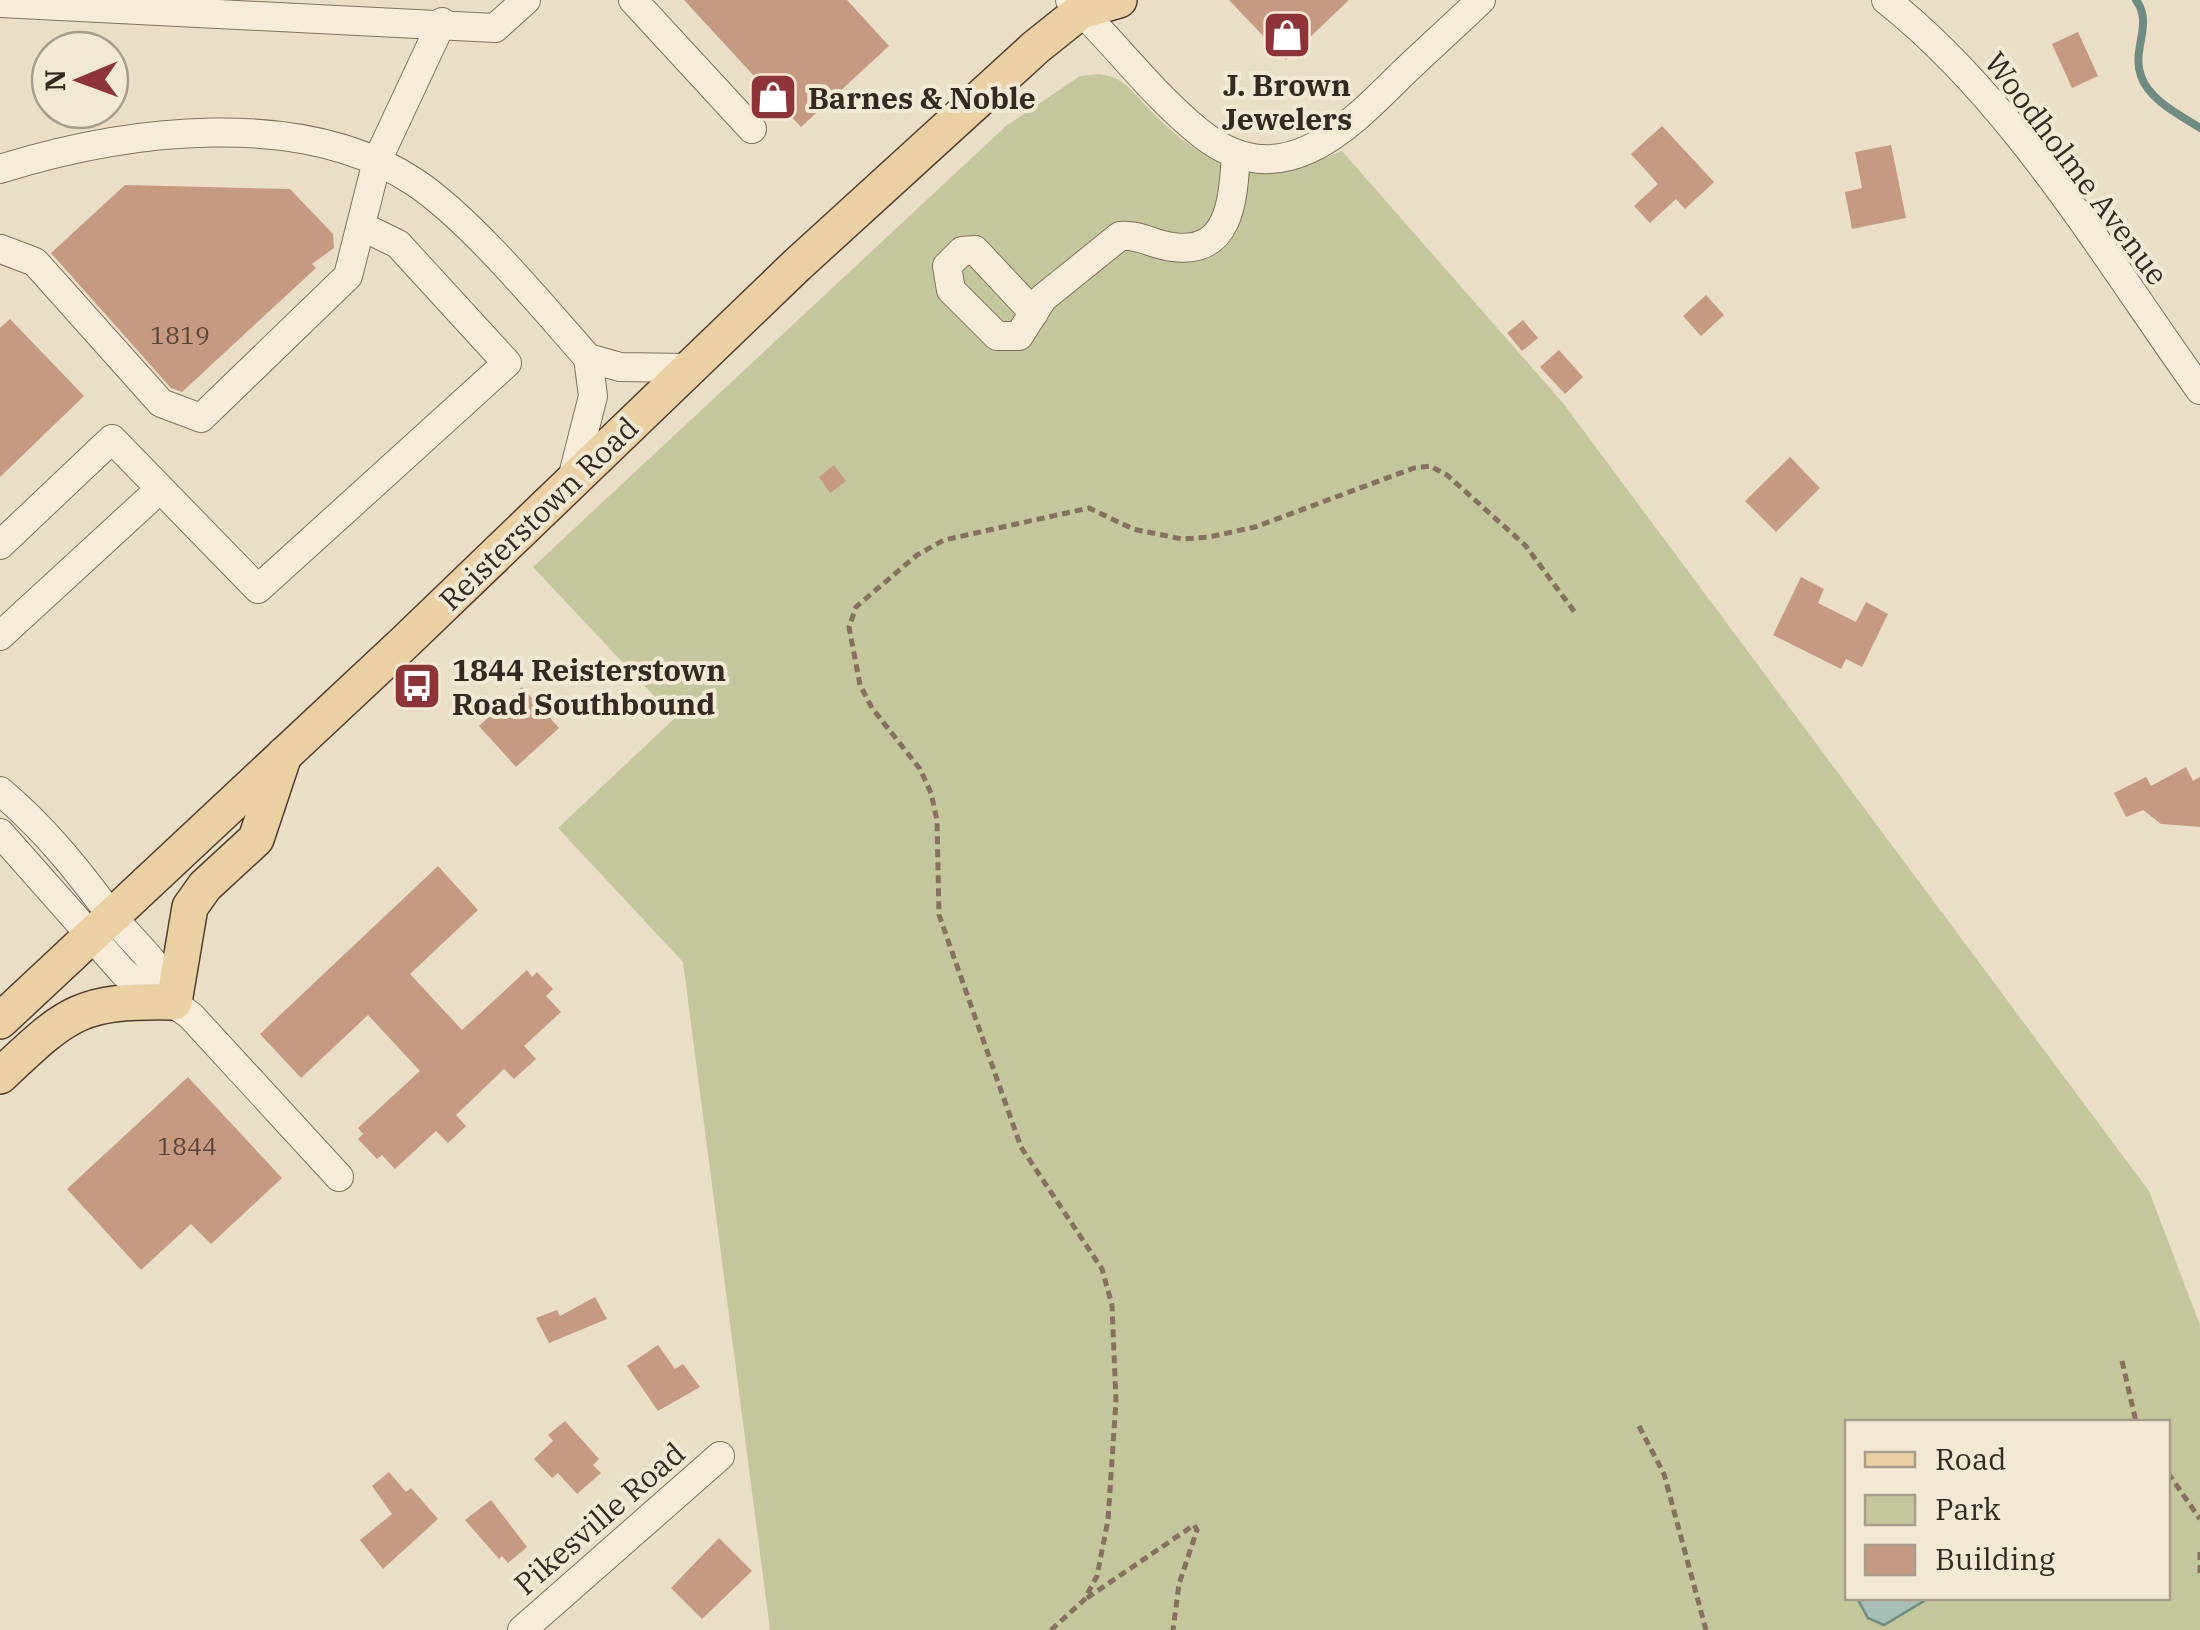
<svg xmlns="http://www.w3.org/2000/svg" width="2200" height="1630" font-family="'IBM Plex Serif',serif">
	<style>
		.green { fill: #c4c79b; fill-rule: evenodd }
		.water { fill: #a7beb7; stroke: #6f8c83; stroke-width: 2.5 }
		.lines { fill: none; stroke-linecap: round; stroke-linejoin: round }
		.stream { stroke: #6f8c83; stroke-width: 8 }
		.building { fill: #c59a80 }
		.minor-casing { stroke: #84715e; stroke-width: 30 }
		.major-casing { stroke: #523f31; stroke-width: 38 }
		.path { stroke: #84715e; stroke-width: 5; stroke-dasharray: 8 5; stroke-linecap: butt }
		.minor { stroke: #f6ecd9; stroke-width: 28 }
		.major { stroke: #ead0a2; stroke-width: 35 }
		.labels { text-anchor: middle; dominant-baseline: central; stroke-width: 8; stroke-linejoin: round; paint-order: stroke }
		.number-label { font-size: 25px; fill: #5a4638 }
		.poi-label { font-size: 30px; font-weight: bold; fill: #362a20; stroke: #f2e9d5; text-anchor: start }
		.street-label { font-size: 30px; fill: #362a20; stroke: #f2e9d5 }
	</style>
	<rect width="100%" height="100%" fill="#eadec7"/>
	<path class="green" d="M1099,74C1124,77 1131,91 1148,108C1212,174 1256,187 1342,151L1563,403L2149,1191L2200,1325V1630H770L683,962L558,828L675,718L533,567L1006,126L1080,76ZM1848,1422H2168V1598H1848Z"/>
	<path class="water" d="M1857,1598H1929L1884,1625L1868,1618Z"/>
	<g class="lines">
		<path class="stream" d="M2136,0C2154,24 2131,49 2141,76C2149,100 2180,115 2200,128"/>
	</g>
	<g class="building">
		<path d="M684,0H847L889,46L801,127Z"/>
		<path d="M1229,0H1349L1286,60Z"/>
		<path d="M2078,32L2098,76L2072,88L2052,44Z"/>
		<path d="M1662,126L1714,182L1685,209L1676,199L1650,223L1634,206L1658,184L1631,154Z"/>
		<path d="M1891,145L1906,218L1852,229L1845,192L1862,188L1855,152Z"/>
		<path d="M125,185L290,189L333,234L334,248L312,264L316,268L182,392L171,388L51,253Z"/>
		<path d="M1706,295L1724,315L1701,336L1683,316Z"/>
		<path d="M10,319L84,396L0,477V328Z"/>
		<path d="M1523,320L1538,338L1522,351L1507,333Z"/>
		<path d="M1559,350L1583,377L1565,394L1540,367Z"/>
		<path d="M1790,457L1820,488L1776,532L1745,501Z"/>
		<path d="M834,465L846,481L830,493L819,477Z"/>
		<path d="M1801,577L1824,589L1818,603L1856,622L1866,602L1888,614L1862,667L1846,659L1841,669L1773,635Z"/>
		<path d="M522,687L559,728L516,767L479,726Z"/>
		<path d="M2186,767L2193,781L2200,777V827L2161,824L2143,810L2126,817L2114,793L2146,777L2151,786Z"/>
		<path d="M438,866L478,910L410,974L462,1030L527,970L532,977L537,972L553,989L546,996L561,1012L524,1046L536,1059L514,1079L504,1069L456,1115L466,1126L448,1143L436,1131L395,1169L382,1155L377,1159L358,1139L363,1134L358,1128L420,1071L368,1015L301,1078L260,1034Z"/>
		<path d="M188,1077L282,1178L211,1244L191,1224L141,1270L67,1189Z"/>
		<path d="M595,1297L607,1319L549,1343L536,1318L557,1310L560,1316Z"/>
		<path d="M658,1345L675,1369L683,1364L700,1387L658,1411L627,1366Z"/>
		<path d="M565,1421L599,1459L593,1465L601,1473L577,1494L558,1473L552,1478L534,1459L553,1441L548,1435Z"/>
		<path d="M389,1472L406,1492L411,1488L438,1519L383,1569L360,1540L392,1514L372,1486Z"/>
		<path d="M491,1500L527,1547L508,1563L502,1556L499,1559L465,1520Z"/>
		<path d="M719,1538L752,1571L702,1619L671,1588Z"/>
	</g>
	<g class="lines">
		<g class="minor-casing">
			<g id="minor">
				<path d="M633,0L752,129"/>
				<path d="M1070,0C1114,42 1152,94 1199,132C1280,198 1346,130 1402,74C1428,49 1455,25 1481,0"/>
				<path d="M1886,0C2013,100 2106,259 2200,390"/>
				<path d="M0,3L495,28L526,0"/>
				<path d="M0,169C124,130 302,106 416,183C472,221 542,306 588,358L620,367L688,368"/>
				<path d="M1,249L35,262L161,403L201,418L348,276L377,161L442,22"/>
				<path d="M1034,313L975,250L962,251L947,266L951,290L997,336H1019L1043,298L1120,236C1140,234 1153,245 1173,247C1232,255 1233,196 1236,154"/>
				<path d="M572,479L593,396L588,358"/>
				<path d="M0,545L112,439L258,589L507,363L398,244L361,226"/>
				<path d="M0,636L160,489"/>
				<path d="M0,791C44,828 76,868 110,914C134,944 163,964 174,1002"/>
				<path d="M0,833L124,973C145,992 169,998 191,1016L339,1177"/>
				<path d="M522,1630L720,1456"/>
			</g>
		</g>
		<g class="major-casing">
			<g id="major">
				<path d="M0,1021L404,643L797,265L1036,47L1081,11L1119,0"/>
				<path d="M0,1076C68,1012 79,1000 174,1002L190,907L205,886L256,839L284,755"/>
			</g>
		</g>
		<g class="path">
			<path d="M2122,1361L2136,1422"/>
			<path d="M1639,1426L1664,1474L1706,1630"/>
			<path d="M2168,1473L2200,1519"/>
			<path d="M2200,1552V1574"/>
			<path d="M1087,1598L1194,1525L1197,1530L1179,1584L1173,1630"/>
			<path d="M1051,1630L1084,1600L1097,1576L1108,1520L1116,1401L1112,1305L1102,1269L1021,1147L939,915L937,820L931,793L920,769L872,708L860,685L849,627L856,607L917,555L944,540L1089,508L1133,529L1182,539L1209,537L1255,527L1414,468L1430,466L1447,475L1525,545L1576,614"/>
		</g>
		<use href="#minor" class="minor"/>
		<use href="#major" class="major"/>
	</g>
	<defs>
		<g id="shop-square" transform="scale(2.5)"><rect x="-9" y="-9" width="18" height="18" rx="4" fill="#8e3337" stroke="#f2e9d5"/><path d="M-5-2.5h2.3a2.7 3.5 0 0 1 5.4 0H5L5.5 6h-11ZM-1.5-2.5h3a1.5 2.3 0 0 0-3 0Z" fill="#fff"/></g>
		<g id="bus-square" transform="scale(2.5)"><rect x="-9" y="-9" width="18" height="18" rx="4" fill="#8e3337" stroke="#f2e9d5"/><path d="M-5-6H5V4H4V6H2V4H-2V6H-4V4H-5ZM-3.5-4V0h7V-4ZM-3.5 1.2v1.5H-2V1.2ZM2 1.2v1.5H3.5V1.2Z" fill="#fff"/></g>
	</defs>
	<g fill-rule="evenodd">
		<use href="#shop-square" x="1287" y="35"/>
		<use href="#shop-square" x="773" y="97"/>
		<use href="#bus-square" x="417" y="686"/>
	</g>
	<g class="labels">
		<g class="number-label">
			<text x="180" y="334">1819</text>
			<text x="187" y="1145">1844</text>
		</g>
		<g class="poi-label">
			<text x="1287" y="84" text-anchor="middle">J. Brown<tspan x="1287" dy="34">Jewelers</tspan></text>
			<text x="808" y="97">Barnes &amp; Noble</text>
			<text x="452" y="669">1844 Reisterstown<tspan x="452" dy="34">Road Southbound</tspan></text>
		</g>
		<g class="street-label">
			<text transform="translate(2077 168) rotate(53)">Woodholme Avenue</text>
			<text transform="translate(538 513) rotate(-44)">Reisterstown Road</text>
			<text transform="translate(599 1518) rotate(-41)">Pikesville Road</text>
		</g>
	</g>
	<rect x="1845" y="1420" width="325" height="180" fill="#f2e9d5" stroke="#a79d8d" stroke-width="2.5"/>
	<rect x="1865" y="1452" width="50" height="15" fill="#ead0a2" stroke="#a79d8d" stroke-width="2.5"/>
	<text x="1935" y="1470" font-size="30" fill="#362a20">Road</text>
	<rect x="1865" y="1495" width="50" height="30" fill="#c4c79b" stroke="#a79d8d" stroke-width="2.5"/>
	<text x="1935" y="1520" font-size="30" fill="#362a20">Park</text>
	<rect x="1865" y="1545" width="50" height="30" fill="#c59a80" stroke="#a79d8d" stroke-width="2.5"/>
	<text x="1935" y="1570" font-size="30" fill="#362a20">Building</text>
	<g transform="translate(80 80) rotate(269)"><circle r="48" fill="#f2e9d5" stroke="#a79d8d" stroke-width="2.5"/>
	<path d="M0-8L18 38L0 25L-18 38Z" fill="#8e3337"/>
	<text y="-15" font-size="28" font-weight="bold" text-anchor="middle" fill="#362a20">N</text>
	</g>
</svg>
